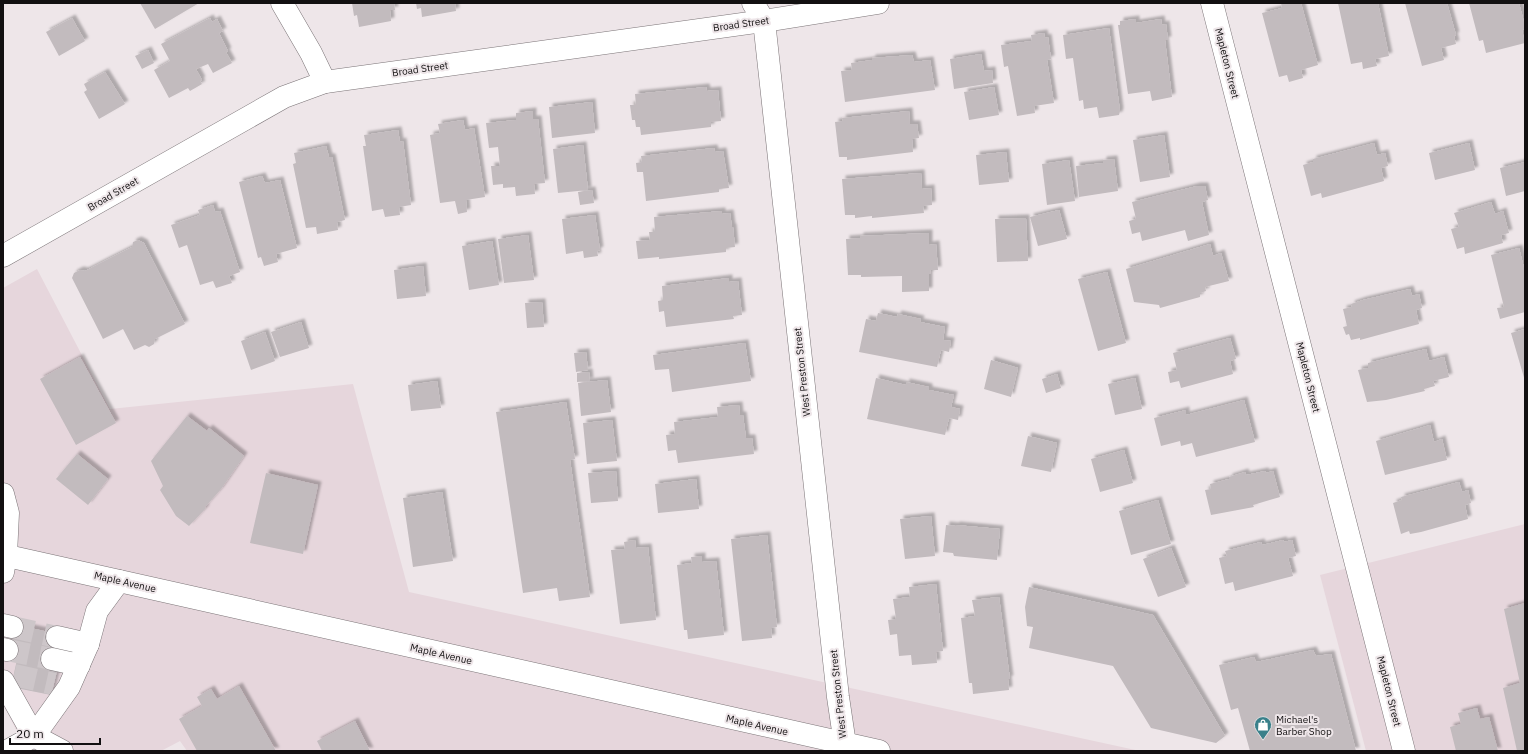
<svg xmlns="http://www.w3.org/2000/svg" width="1528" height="754" font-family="'IBM Plex Sans',sans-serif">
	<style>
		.built { fill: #e6d6dc }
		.building { fill: #c2bbbe; filter: url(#shadow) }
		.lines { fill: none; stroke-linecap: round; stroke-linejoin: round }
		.minor-tunnel { stroke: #cdc6c9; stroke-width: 22; stroke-dasharray: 22 11; stroke-linecap: butt }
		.minor-casing { stroke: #7b7477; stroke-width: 23 }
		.major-casing { stroke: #7b7477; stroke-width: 23 }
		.minor { stroke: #fff; stroke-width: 22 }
		.major { stroke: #fff; stroke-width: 22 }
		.labels { text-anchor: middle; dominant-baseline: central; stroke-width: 4; stroke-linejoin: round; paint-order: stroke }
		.street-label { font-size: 10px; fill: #121011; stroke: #eee6e9 }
		.poi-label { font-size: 10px; fill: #121011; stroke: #eee6e9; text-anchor: start }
	</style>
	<defs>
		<filter id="shadow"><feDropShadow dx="3.5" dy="-3.5" stdDeviation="1" flood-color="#0004"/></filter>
	</defs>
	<rect width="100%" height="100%" fill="#eee6e9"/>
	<g class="built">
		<path d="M37,269L110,409L353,384L409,592L1140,751H187L180,741L161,751H27L3,704V288Z"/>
		<path d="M1525,524V751H1366L1320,575Z"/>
	</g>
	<g class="building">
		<path d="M140,3H199L155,29Z"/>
		<path d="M352,3H394L395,10H390L391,21L359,27L357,15L354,16Z"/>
		<path d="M416,3H455L456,11L422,17L421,8L417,9Z"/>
		<path d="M1281,3H1301L1318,65L1301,70L1303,78L1289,82L1287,75L1279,77L1262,13L1282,8Z"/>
		<path d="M1338,3H1378L1389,56L1375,59L1377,66L1363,69L1362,62L1351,64Z"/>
		<path d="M1405,3H1447L1456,35L1454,36L1456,44L1441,48L1444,60L1422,66Z"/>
		<path d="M1469,3H1519L1525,26V29L1522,30L1525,43L1486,53L1483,40L1479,41Z"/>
		<path d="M72,18L85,41L59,56L46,32Z"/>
		<path d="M210,18L212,22L217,19L223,31L219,33L228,51L226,52L232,63L213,73L208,64L196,69L202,80L200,81L202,84L190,91L188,88L169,98L154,70L170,61L161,44Z"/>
		<path d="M1136,19V23L1161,19L1162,25L1166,24L1168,40H1165L1172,97L1152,101L1150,91L1128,94L1118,25H1120V21Z"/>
		<path d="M1109,28L1120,111L1119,115L1099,118L1097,107L1084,109L1083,100L1079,101L1073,58L1066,59L1063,35Z"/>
		<path d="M1044,33L1045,38L1048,37L1051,59L1047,60L1054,103L1034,106L1035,113L1017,116L1008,66L1004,67L1001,45L1032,41L1031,35Z"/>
		<path d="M148,50L154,63L142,69L135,56Z"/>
		<path d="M981,54L984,71L992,70L993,83L954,89L950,59Z"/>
		<path d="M912,55L914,62L930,60L935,90L845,102L841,71L852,70L851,63L872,60V58Z"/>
		<path d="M105,72L125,104L99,119L84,92L87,90L84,84Z"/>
		<path d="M706,87L707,91L718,90L721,121L711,122V127L641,135L640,127H636L635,120H632L630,105H636L635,94Z"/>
		<path d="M994,87L999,115L969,120L964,92Z"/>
		<path d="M592,102L595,133L552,138L549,107Z"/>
		<path d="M533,111V119H538L545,183L534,184L535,194L516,196L515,187L503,188V184L493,185L491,166H500L498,147L489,148L486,123L516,120V113Z"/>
		<path d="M909,111L910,124H917L919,138L912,139L913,152L847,160V157H839L835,122L843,121L842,118Z"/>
		<path d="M463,120L465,130L474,128L485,197L466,200L467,212L458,214L455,201L440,203L430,135L440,133L438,124Z"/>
		<path d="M398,130L400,142L403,141L411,205L399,207L400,215L385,217L383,209L372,211L363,146H366L364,135Z"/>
		<path d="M1164,135L1170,177L1140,182L1133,140Z"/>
		<path d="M1374,143L1377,155L1385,153L1388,166L1381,168L1384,181L1322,198L1321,193L1311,196L1303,165L1313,162V159Z"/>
		<path d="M1469,143L1475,170L1435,180L1429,153Z"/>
		<path d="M583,145L588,190L558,193L553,149Z"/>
		<path d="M326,146L329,157H332L345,220L337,222L338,230L317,234L316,227L306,228L293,164L296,163L294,153Z"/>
		<path d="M714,148L715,152L723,151L729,188L719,189V192L646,201L643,172H637L636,163L642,162L641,156Z"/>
		<path d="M1006,152L1009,182L979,185L976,155Z"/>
		<path d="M1114,159L1118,191L1079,197L1076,166L1103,163V160Z"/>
		<path d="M1069,160L1075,201L1047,205L1042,164Z"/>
		<path d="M1525,162V191L1506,196L1500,168Z"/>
		<path d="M921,173L922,189L931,188L932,205L923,206L924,213L872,218V216L855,218V215H845L842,179Z"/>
		<path d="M262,176L265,183L280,180L297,248L276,254L278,262L264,266L261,257L258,258L239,182Z"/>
		<path d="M1197,186H1205L1208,200L1202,202L1209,235L1188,241L1185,230L1142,241L1140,232L1132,234L1129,221L1136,219L1132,202Z"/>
		<path d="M592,190L594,203L580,205L578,192Z"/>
		<path d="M1491,202L1495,214L1503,211L1509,233L1501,235L1503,243L1465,254L1464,247L1457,249L1451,229L1459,227L1454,213Z"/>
		<path d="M213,205L215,212L220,211L240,272L229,276L232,283L216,288L213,281L200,285L187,245L179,248L171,225L200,215L198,210Z"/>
		<path d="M1059,210L1067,239L1038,246L1030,217Z"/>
		<path d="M722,211V214L730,213L732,227H733L735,247L726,248V252L659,259V257L638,259L636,241L650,240L649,232H655L654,217Z"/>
		<path d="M595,215L600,250L597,251L598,256L584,258L583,251L566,254L562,219Z"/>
		<path d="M1026,218L1028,261L997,262L995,219Z"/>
		<path d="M929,233V245L936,244L938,270H930L931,274H929V291L902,292V276L861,277V275H848L846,239L860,238V236Z"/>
		<path d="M528,235L534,280L504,283L498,239Z"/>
		<path d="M138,240L144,243L185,324L155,339L154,344L149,347L145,345L134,350L123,329L103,339L72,278L74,273L80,270L85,271L132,247L133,242Z"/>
		<path d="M492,241L499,285L469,290L462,246Z"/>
		<path d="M1210,244L1213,256L1221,253L1229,281L1205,287L1206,291L1200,293V297L1160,308L1159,305L1134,302L1126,269Z"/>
		<path d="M1519,248L1525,272V312L1500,319L1497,308L1504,307L1491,255Z"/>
		<path d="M423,266L426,296L397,299L394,270Z"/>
		<path d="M1107,272L1126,343L1098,351L1078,279Z"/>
		<path d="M729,278V282L738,281L742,315L733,316L734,319L666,327L664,311L659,312L658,301L663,300L662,286Z"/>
		<path d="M1410,289L1412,296L1419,294L1422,308L1416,310L1419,324L1360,340V338L1351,340L1349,334L1346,335L1343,327L1347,326L1343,309L1352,307L1351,304L1363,300Z"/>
		<path d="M542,302L544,327L527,328L525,303Z"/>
		<path d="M878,313L897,317L898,314L921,319L920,322L945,327L943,340L951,341L949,352L941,350L937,367L859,352L866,319L876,321Z"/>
		<path d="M301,322L309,348L280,357L271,332Z"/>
		<path d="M1525,329V381L1511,333Z"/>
		<path d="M265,332L275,361L251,370L241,341Z"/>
		<path d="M1230,338L1236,359L1230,361L1233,374L1181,388L1179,381L1170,383L1168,372L1177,370L1173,353Z"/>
		<path d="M745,343L751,381L672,392L669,369L655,370L653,355Z"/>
		<path d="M1426,349L1429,361L1444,357L1449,377L1433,381L1435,386L1424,389L1425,391L1386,400L1367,402L1358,370L1368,368V363Z"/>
		<path d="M586,352L588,370L576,372L574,353Z"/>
		<path d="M80,357L116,423L76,445L40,379Z"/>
		<path d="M991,360L1018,368L1011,397L984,389Z"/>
		<path d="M589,372L590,381L577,382V373Z"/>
		<path d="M1057,374L1061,388L1046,393L1042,379Z"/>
		<path d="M876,378L906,385V382L929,387V390L954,395L951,407L960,409L958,420L949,418L945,435L867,419Z"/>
		<path d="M1135,378L1142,409L1115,415L1108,384Z"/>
		<path d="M607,380L611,412L581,416L578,383Z"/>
		<path d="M437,381L441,408L411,411L408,385Z"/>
		<path d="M1244,400L1255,442L1196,457L1192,443L1181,446L1180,441L1161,446L1154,418L1186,410V415Z"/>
		<path d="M566,402L575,459L570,460L590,597L559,601L557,588L523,593L496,412Z"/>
		<path d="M739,405L740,415H743L746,438H752L754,454L678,463L676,450L668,451L666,435L675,434L674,422L718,417L717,407Z"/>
		<path d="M187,416L207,431L209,428L244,456L221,489L205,507L206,508L189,526L176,516L160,490L163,486L151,461Z"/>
		<path d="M612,420L617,461L587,464L583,423Z"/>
		<path d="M1430,425L1434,442L1442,439L1447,460L1385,475L1376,441Z"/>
		<path d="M1028,436L1057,443L1051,472L1021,466Z"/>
		<path d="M1124,450L1133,483L1100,492L1091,459Z"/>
		<path d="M77,454L108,479L88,505L56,479Z"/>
		<path d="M616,471L618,501L591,503L588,473Z"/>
		<path d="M1265,471L1266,473L1273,471L1280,497L1253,505L1254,507L1211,515L1205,490L1211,489L1210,484L1229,479V477L1245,472L1246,475Z"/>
		<path d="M266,473L318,485L303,554L250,543Z"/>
		<path d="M696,479L699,509L658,513L655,484Z"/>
		<path d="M1459,482L1462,492L1468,490L1471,503L1465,505L1468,519L1421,532L1410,534L1409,531L1401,534L1393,503L1402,500L1401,497Z"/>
		<path d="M442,492L453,561L413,567L403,498Z"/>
		<path d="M1158,500L1171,544L1131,555L1119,511Z"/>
		<path d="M931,516L935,556L905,559L900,519Z"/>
		<path d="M946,525L956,526V525L1000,529L997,560L954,556L953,553L943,552Z"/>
		<path d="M767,535L777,627L771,628L772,638L742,641L731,539Z"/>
		<path d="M635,540L636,548L648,547L656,620L620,624L611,550L625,549L624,542Z"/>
		<path d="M1283,540L1284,542L1292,540L1296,556L1288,558L1293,576L1235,591L1233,582L1225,584L1219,558L1227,556L1225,551L1261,542L1262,545Z"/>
		<path d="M1171,548L1186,587L1158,597L1143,559Z"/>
		<path d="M702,556V562L716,561L724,635L688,639L687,630H684L677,565L692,563L691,557Z"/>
		<path d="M936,584L943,651L936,652L937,663L912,665L911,655L899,656L897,634L890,635L888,620L896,619L893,599L910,597L909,587Z"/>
		<path d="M1029,587L1153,615L1225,736L1216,743L1151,728L1113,666L1029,648L1033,627L1027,626L1025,607Z"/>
		<path d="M999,597L1010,679H1008L1009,690L973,694L972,683H969L961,618L975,616L972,600Z"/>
		<path d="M1525,603V751H1517L1503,688L1520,683L1504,609Z"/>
		<path d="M12,624L58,634L52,662L59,663L51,695L11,687L18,655L7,653Z"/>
		<path d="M1313,650L1316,656L1331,654L1356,751H1250L1238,708L1231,710L1219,665L1254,657L1256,662Z"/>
		<path d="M239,686L276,751H197L179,719L202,706L197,697L211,689L217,699Z"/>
		<path d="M1477,708L1480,719L1489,717L1498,751H1456L1450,727L1461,724L1458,713Z"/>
		<path d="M355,721L370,751H322L317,741Z"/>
	</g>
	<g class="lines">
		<g class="minor-tunnel">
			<path d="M12,627L57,637"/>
			<path d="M7,650L52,659"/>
			<path d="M14,675L54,684"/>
		</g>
		<g class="minor-casing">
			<g id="minor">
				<path d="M282,3L311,53L325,82"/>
				<path d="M753,3L764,21L838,697L846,751"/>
				<path d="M1212,3L1404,751"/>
				<path d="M3,572L6,555"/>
				<path d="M3,625L12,627"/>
				<path d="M57,637L88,644"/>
				<path d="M3,649L7,650"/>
				<path d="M52,659L79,665"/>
				<path d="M3,681L34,736L7,751"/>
				<path d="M62,751L34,736L69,687L88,644L97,611L119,581"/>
			</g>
		</g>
		<g class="major-casing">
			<g id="major">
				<path d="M3,256L284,97L325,82L764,21L878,3"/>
				<path d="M3,494L8,513L6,555"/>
				<path d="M3,555L879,751"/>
			</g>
		</g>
		<use href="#minor" class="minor"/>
		<use href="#major" class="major"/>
	</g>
	<defs>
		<g id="shop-pin" transform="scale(0.9)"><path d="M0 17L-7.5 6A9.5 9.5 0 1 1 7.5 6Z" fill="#39808a" stroke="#eee6e9"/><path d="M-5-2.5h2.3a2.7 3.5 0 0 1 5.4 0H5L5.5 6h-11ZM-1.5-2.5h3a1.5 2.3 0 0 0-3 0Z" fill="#fff"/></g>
	</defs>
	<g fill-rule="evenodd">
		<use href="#shop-pin" x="1263" y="725"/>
	</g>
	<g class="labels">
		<g class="street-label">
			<text transform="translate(741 24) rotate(-8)">Broad Street</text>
			<text transform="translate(1227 63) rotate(76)">Mapleton Street</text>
			<text transform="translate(420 69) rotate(-8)">Broad Street</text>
			<text transform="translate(113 194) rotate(-30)">Broad Street</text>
			<text transform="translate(802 372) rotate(-96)">West Preston Street</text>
			<text transform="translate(1308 377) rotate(76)">Mapleton Street</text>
			<text transform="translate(125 582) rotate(13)">Maple Avenue</text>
			<text transform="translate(441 654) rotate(13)">Maple Avenue</text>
			<text transform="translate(1389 691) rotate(76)">Mapleton Street</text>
			<text transform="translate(838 694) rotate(-96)">West Preston Street</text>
			<text transform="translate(757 725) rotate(13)">Maple Avenue</text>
		</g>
		<g class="poi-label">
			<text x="1276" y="719">Michael's<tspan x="1276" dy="12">Barber Shop</tspan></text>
		</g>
	</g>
	<rect width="1528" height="754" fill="none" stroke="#121011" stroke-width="8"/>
	<path d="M10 738v6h90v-6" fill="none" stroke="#121011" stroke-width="2"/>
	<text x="16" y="738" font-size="12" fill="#121011" stroke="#eee6e9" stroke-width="3" paint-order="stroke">20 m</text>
</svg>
